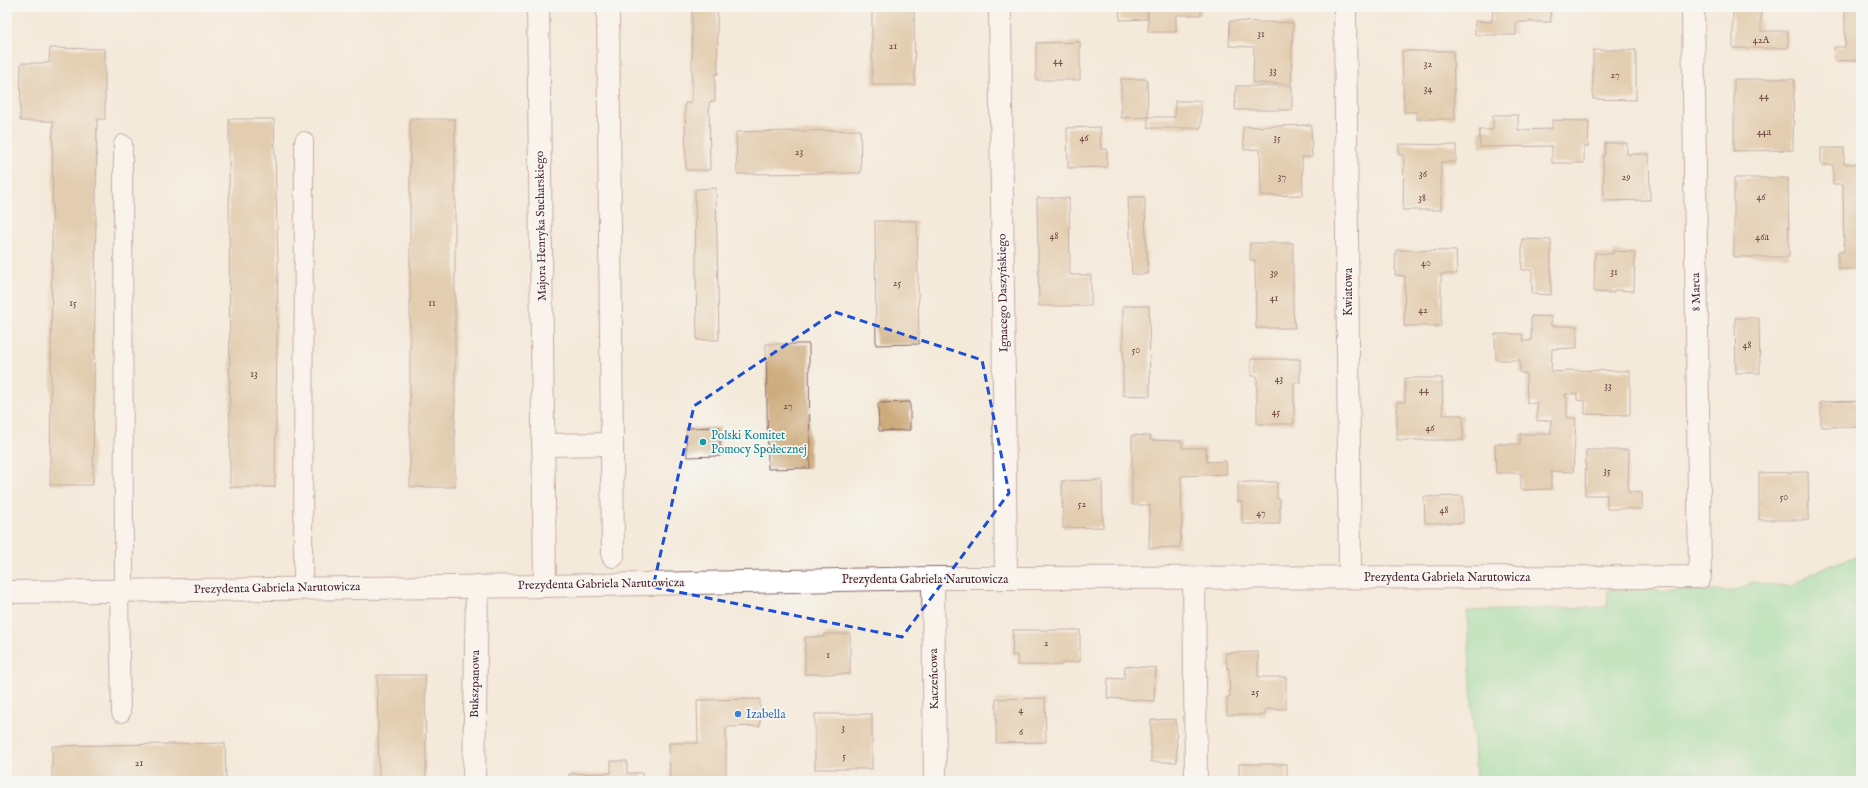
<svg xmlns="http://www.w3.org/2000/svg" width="1868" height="788" font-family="'IM FELL English',serif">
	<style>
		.green { fill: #8adc9d; stroke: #6a7e64 }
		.building { fill: #cdab7d }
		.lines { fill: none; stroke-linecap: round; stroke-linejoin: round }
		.lane-casing { stroke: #866668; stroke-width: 20 }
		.street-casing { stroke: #866668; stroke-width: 24 }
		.lane { stroke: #fff; stroke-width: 18 }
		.street { stroke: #fff; stroke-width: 22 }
		.marked { fill: none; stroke: #1d4ed8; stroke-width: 3; stroke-dasharray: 8 5; stroke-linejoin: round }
		.culture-dot { fill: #0f9aa8; stroke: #f6f6f2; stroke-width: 1.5 }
		.shop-dot { fill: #3f7fe0; stroke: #f6f6f2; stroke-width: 1.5 }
		.labels { text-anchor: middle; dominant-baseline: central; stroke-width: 3.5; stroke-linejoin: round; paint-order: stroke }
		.number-label { font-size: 10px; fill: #6b4240 }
		.street-label { font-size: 12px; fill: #4a1f2b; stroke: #f6f6f2 }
		.culture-label { font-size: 12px; fill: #0d838f; stroke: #f6f6f2; text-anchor: start }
		.shop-label { font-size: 12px; fill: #366cbe; stroke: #f6f6f2; text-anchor: start }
	</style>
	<rect width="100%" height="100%" fill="#f6f6f2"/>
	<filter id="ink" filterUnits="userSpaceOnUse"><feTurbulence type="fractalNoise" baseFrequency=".025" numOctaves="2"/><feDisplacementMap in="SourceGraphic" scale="8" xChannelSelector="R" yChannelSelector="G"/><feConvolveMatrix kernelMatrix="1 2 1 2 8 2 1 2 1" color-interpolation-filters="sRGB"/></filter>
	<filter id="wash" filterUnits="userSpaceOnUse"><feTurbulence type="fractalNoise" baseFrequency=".012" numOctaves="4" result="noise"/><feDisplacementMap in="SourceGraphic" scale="16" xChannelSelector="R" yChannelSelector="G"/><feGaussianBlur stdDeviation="0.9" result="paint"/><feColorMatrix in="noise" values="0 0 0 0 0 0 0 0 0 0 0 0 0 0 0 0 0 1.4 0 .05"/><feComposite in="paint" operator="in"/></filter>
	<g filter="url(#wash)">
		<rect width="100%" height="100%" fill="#f4eada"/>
		<path class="green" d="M1861,555V781H1476L1467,611L1607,607L1608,590L1737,591L1752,582L1791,587C1812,571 1835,563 1861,555Z"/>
		<g id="blocks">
			<g class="building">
				<path d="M692,7H717L718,74H715V101L709,102L710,170H686L685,103L692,102Z"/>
				<path d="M872,7H914L915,85H872Z"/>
				<path d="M1119,7H1147V19L1120,20Z"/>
				<path d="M1148,7H1201V15H1176V32H1148Z"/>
				<path d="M1493,7H1550L1551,22H1516V35H1475V21L1492,22Z"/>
				<path d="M1733,7H1761V31H1788V48H1733Z"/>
				<path d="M1845,7H1859V60L1835,61L1834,47H1845Z"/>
				<path d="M1230,21L1293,23L1291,84L1253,83L1254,47L1229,46Z"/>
				<path d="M1080,42V80H1036V43Z"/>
				<path d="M50,48L105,49V119H97L93,485H50L53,121H20L21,63H49Z"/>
				<path d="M1593,50H1636V100L1593,99Z"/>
				<path d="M1402,51H1453L1455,119H1417V112H1404Z"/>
				<path d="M1121,79H1147L1148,117H1175V101H1201V128H1148V117L1121,118Z"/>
				<path d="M1734,79H1794L1793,150L1734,151Z"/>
				<path d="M1236,86H1292V110H1235Z"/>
				<path d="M1493,115H1518V130L1552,129V120L1589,121L1588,147H1584V163H1552V146L1480,147L1479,130H1493Z"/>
				<path d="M229,119H274L278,261L275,487H230Z"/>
				<rect x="410" y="119" width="45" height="368"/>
				<path d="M1311,125L1312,157H1302L1303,195L1261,196L1260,149L1244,150L1243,127Z"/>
				<path d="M1100,127L1101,149H1107V167L1068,168L1067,128Z"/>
				<path d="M860,130L861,173L737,174L736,132Z"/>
				<path d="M1605,143H1627V154H1649L1650,200L1604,201L1603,155H1605Z"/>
				<path d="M1399,144L1456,145V162H1441V210H1403L1404,155H1399Z"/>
				<path d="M1821,148H1844V164H1860V269H1838V252H1844L1843,184H1833V165H1821Z"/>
				<path d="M1734,178H1788L1789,257H1734Z"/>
				<path d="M716,188L719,340H697L695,189Z"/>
				<path d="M1128,197H1145L1146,251H1147L1148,274H1132Z"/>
				<path d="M1037,198H1069L1070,275H1091V306H1039Z"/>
				<path d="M875,221H917L919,344L876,345Z"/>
				<path d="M1522,239L1551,240V295L1532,294V270H1522Z"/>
				<path d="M1250,243H1293V310L1295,328H1256L1255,260H1250Z"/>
				<path d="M1396,250L1456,251L1457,274H1441V326H1404L1405,276L1395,275Z"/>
				<path d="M1613,251L1635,252L1634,291L1614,290V293L1594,292L1595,253L1613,254Z"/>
				<path d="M1123,306H1149L1150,396L1123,395Z"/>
				<path d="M1531,316L1551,317V326H1577V348L1552,349L1551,371L1565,372V370L1630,371V415L1585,414V401L1577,400V394H1565V397H1567V418H1576L1573,472L1551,471V489L1521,490V473H1496L1495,444H1520V434H1551V420L1537,421V403H1527L1526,373H1520V360H1496L1495,334H1523V341H1531Z"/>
				<path d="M1735,318H1759L1760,373H1736Z"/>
				<path d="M766,344H809L810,468L768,469Z"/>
				<path d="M1251,359H1300V383H1294V424H1257V376H1251Z"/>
				<path d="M1405,378H1442L1443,415H1463V440H1397V402H1405Z"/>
				<path d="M1861,401V427H1821V402Z"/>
				<path d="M910,402V430L879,431L878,403Z"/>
				<path d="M720,427V456L687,457L686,428Z"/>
				<path d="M1132,435L1151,436L1150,440L1182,441V448H1206L1207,462L1226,461L1227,474L1181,476L1182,527H1181L1180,547L1149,548L1150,505H1132Z"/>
				<path d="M1586,450H1629L1628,492L1642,493V509H1607V495H1585Z"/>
				<path d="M1808,472L1809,520H1759V473Z"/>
				<path d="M1102,480L1103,527L1063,528L1062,481Z"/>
				<path d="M1238,482H1277V499H1280V524H1242V502H1238Z"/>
				<path d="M1463,496V523H1425L1424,497Z"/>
				<path d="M1013,630H1080V662L1062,663V665H1017V655L1012,656Z"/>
				<path d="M824,634H850V674H805V637H824Z"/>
				<path d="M1258,652V677H1286V709H1265V715H1227V697H1230L1229,668L1227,669L1226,653Z"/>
				<path d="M1125,666L1156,668L1154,701L1107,698L1108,678L1124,679Z"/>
				<path d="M377,675H425L426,781H379Z"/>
				<path d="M1045,698L1046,742L996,743V699Z"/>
				<path d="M760,699V726L726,727V781H670L669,743H698L697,700Z"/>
				<rect x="815" y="714" width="57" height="55"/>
				<path d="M1176,719L1177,762H1151V720Z"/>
				<path d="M225,743L226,781H52V746Z"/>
				<path d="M611,761H627V773H642V781H569V774L611,773Z"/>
				<rect x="1239" y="764" width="48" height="17"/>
			</g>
		</g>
	</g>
	<g filter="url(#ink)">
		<use href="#blocks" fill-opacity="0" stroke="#866668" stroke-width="1"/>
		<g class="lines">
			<g class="lane-casing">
				<g id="lane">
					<path d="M123,144L124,590"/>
					<path d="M303,588L304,141"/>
					<path d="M119,591L121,713"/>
				</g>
			</g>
			<g class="street-casing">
				<g id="street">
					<path d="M538,7L545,586"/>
					<path d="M608,7L613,556"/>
					<path d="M1000,7L1006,578"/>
					<path d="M1345,7L1350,577"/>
					<path d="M543,445L612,444"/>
					<path d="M933,578L935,781"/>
					<path d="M1194,578L1196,781"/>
					<path d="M7,592L545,586L933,578L1700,577L1693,7"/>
					<path d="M474,781L477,586"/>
				</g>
			</g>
			<use href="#lane" class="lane"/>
			<use href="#street" class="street"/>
		</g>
	</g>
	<path d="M0 0H1868V788H0ZM835,312L982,360L1009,493L902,637L653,587L694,406Z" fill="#f4eada" fill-opacity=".55" fill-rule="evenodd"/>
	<path class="marked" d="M835,312L982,360L1009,493L902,637L653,587L694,406Z"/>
	<circle class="culture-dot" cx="703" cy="442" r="4"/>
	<circle class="shop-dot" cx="738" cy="714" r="4"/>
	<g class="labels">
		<g class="number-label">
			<text x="1261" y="34">31</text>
			<text x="1761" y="40">42A</text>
			<text x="893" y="46">21</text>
			<text x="1058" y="61">44</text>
			<text x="1428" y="64">32</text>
			<text x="1273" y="71">33</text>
			<text x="1615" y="75">27</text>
			<text x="1428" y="89">34</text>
			<text x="1764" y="96">44</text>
			<text x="1764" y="132">44a</text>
			<text x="1084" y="138">46</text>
			<text x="1277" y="138">35</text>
			<text x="799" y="152">23</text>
			<text x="1423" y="174">36</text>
			<text x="1282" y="177">37</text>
			<text x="1626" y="177">29</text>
			<text x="1761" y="197">46</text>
			<text x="1422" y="198">38</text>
			<text x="1054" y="236">48</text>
			<text x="1762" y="237">46a</text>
			<text x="1426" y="263">40</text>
			<text x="1614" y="272">31</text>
			<text x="1274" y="273">39</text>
			<text x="897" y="283">25</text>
			<text x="1274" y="298">41</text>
			<text x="73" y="303">15</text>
			<text x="432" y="303">11</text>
			<text x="1423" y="310">42</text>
			<text x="1747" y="345">48</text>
			<text x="1136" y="350">50</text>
			<text x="254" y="374">13</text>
			<text x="1279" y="379">43</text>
			<text x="1608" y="386">33</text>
			<text x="1424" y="390">44</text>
			<text x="788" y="406">27</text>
			<text x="1276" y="412">45</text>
			<text x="1430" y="428">46</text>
			<text x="1607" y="471">35</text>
			<text x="1784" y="497">50</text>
			<text x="1082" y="504">52</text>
			<text x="1444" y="510">48</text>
			<text x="1261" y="513">47</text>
			<text x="1046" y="643">2</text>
			<text x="828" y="655">1</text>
			<text x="1255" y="692">25</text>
			<text x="1021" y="710">4</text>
			<text x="843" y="728">3</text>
			<text x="1021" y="732">6</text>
			<text x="844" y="756">5</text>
			<text x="139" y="763">21</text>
		</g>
		<g class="street-label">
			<text transform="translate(541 226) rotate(-91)">Majora Henryka Sucharskiego</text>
			<text transform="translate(1348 292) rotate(-90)">Kwiatowa</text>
			<text transform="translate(1696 292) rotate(-91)">8 Marca</text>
			<text transform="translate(1003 293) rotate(-91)">Ignacego Daszyńskiego</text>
			<text x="1447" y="577">Prezydenta Gabriela Narutowicza</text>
			<text x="925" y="579">Prezydenta Gabriela Narutowicza</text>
			<text transform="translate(601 584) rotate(-1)">Prezydenta Gabriela Narutowicza</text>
			<text transform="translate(277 588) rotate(-1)">Prezydenta Gabriela Narutowicza</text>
			<text transform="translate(934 679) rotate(-91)">Kaczeńcowa</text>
			<text transform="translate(475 684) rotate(-89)">Bukszpanowa</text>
		</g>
		<g class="culture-label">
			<text x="711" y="435">Polski Komitet<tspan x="711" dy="14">Pomocy Społecznej</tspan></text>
		</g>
		<g class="shop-label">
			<text x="746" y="714">Izabella</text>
		</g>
	</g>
	<rect width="1868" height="788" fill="none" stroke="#f6f6f2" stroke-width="24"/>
</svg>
